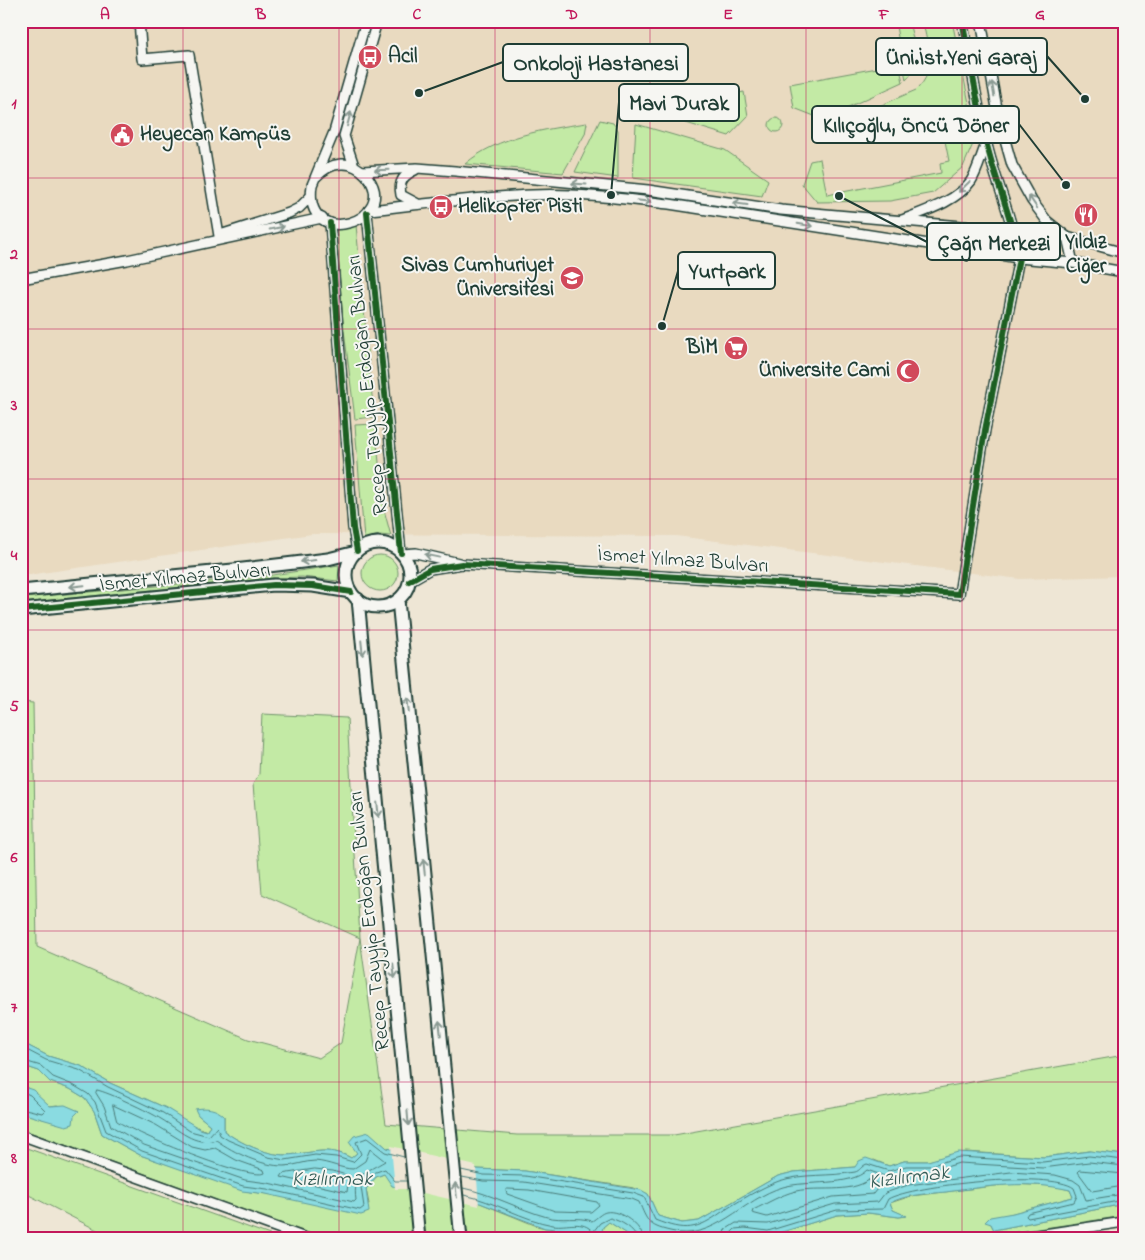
<svg xmlns="http://www.w3.org/2000/svg" width="1145" height="1260" font-family="'Indie Flower',sans-serif">
	<style>
		.built { fill: #e9dac0 }
		.green { fill: #c3eaa5; stroke: #71946c }
		.water { fill: #8adbe1; stroke: #5f9c9c }
		.pier { fill: #eee6d5 }
		.lines { fill: none; stroke-linecap: round; stroke-linejoin: round }
		.shore { stroke: #4a7c79; stroke-width: 1 }
		.minor-casing { stroke: #1f3d34; stroke-width: 12 }
		.tertiary-casing { stroke: #1f3d34; stroke-width: 15 }
		.minor { stroke: #f6f6f2; stroke-width: 9 }
		.tertiary { stroke: #f6f6f2; stroke-width: 11 }
		.cycleway-casing { stroke: #f6f6f2; stroke-width: 9 }
		.cycleway { stroke: #1b5e20; stroke-width: 6 }
		.oneway { stroke: #8a9a93 }
		.grid { fill: none; stroke: #c2185b; stroke-width: 1; stroke-opacity: 0.55 }
		.labels { text-anchor: middle; dominant-baseline: central; stroke-width: 4; stroke-linejoin: round; paint-order: stroke }
		.poi-label { font-size: 21px; font-weight: bold; fill: #1f3d34; stroke: #f6f6f2; text-anchor: start }
		.street-label { font-size: 21px; fill: #1f3d34; stroke: #f6f6f2 }
		.water-label { font-size: 22px; font-style: italic; fill: #345d57; stroke: #f6f6f2 }
		.leader { fill: none; stroke: #1f3d34; stroke-width: 2 }
		.callout-dot { fill: #1f3d34; stroke: #f6f6f2; stroke-width: 2 }
		.callout { fill: #f6f6f2; stroke: #1f3d34; stroke-width: 2 }
		.callout-label { font-size: 22px; text-anchor: middle; font-weight: bold; fill: #1f3d34 }
		.neatline { fill: none; stroke: #c2185b; stroke-width: 2 }
		.grid-label { font-size: 16px; text-anchor: middle; font-weight: bold; fill: #c2185b }
	</style>
	<rect width="100%" height="100%" fill="#eee6d5"/>
	<filter id="ink" filterUnits="userSpaceOnUse"><feTurbulence type="fractalNoise" baseFrequency=".02" numOctaves="2"/><feDisplacementMap in="SourceGraphic" scale="10" xChannelSelector="R" yChannelSelector="G"/><feConvolveMatrix kernelMatrix="1 2 1 2 8 2 1 2 1" color-interpolation-filters="sRGB"/></filter>
	<g filter="url(#ink)">
		<path class="built" d="M21,21H1124V576L1020,579L676,536L312,534L21,576Z"/>
		<g class="green">
			<path d="M895,21H909C913,42 923,64 906,80Z"/>
			<path d="M923,21H952L976,137L963,167L933,193L890,201L817,202L802,184L810,161L820,159L827,195L941,173L940,163L949,161L940,116L829,138L838,124L916,90C938,70 927,47 923,21Z"/>
			<path d="M899,64L903,82L822,119L794,108L790,84Z"/>
			<path d="M744,92L748,116L729,136L653,113V109Z"/>
			<circle cx="776" cy="125" r="7"/>
			<path d="M600,120L613,123L618,130V178L575,172Z"/>
			<path d="M587,123L585,134L563,173L465,164C498,136 545,129 587,123Z"/>
			<path d="M636,124L725,150L768,180L762,196L633,178Z"/>
			<path d="M356,225L374,417L355,419L343,322L336,227Z"/>
			<path d="M375,424L384,510L391,536L379,535L364,539L355,425Z"/>
			<circle cx="380" cy="573" r="18"/>
			<path d="M339,565L338,581L302,577L273,578L21,603V598L259,577Z"/>
			<path d="M21,702L33,703L37,947L248,1039L319,1058L341,1043L360,938L262,894L253,784L259,774L262,714L347,718L360,938L386,1124L517,1135H674L1124,1055V1155L1090,1151L1044,1157L966,1152L928,1161H904L889,1166L874,1160L855,1167L794,1172L778,1176L699,1221L682,1223L658,1216L648,1194L634,1188L525,1171L476,1169L387,1148L375,1138L351,1158C328,1145 310,1154 286,1155C266,1155 240,1143 224,1131V1116L198,1115L210,1125L207,1131L185,1122L166,1108L110,1083L81,1066L48,1056L21,1042Z"/>
			<path d="M21,1065L39,1071L50,1082L70,1089L85,1098L94,1111L102,1134L140,1155L250,1192L369,1204L366,1189L376,1177L384,1174L399,1187L480,1203L537,1226L553,1230L587,1231L589,1239H325L21,1129V1113C39,1117 64,1127 79,1111L57,1105L50,1106L26,1087L21,1086Z"/>
			<path d="M21,1146L281,1239H96L101,1232L21,1191Z"/>
			<path d="M1011,1184L1054,1186L1070,1190L1073,1197L1006,1215L991,1224L994,1230L1124,1204V1216L971,1239H731L737,1234L745,1233L769,1236L837,1215L868,1213L899,1217L906,1216L893,1210L890,1203L911,1196Z"/>
			<path d="M609,1222L635,1239H600L603,1227Z"/>
		</g>
		<g class="water">
			<path d="M21,1042L48,1056L81,1066L110,1083L166,1108L200,1129L207,1131L210,1125L198,1115L195,1109C206,1107 216,1108 224,1116V1131C240,1143 266,1155 286,1155C310,1154 328,1145 351,1158L357,1153L349,1142L354,1136L369,1132L387,1148L476,1169L525,1171L641,1190L648,1194L658,1216L682,1223L699,1221L778,1176L794,1172L855,1167L859,1161L866,1158L889,1166L904,1161H928L958,1152L1044,1157L1090,1151L1124,1155V1204L994,1230L991,1224L985,1222L990,1217L1013,1213L1073,1197L1070,1190C1026,1180 990,1186 946,1192C927,1194 907,1194 890,1203L893,1210L907,1216L899,1217L868,1213L837,1215L769,1236L745,1233L737,1234L731,1239H635L609,1222L603,1227L600,1239H589L586,1231L545,1228L480,1203L392,1186L384,1174L376,1177L366,1189L369,1212L361,1215L266,1194L242,1191L140,1155L102,1134L94,1111L85,1098L70,1089L50,1082L39,1071L21,1065Z"/>
			<path d="M21,1086L33,1090L50,1106L65,1105L79,1111L74,1116L73,1124L66,1126L21,1113Z"/>
		</g>
		<path class="pier" d="M391,1146L476,1166L479,1206L406,1189H395Z"/>
		<g class="lines">
			<g class="shore">
				<path d="M21,1047L46,1060L79,1070L108,1087L163,1113L190,1131L209,1136L217,1127L220,1135L228,1140L268,1157L285,1160L315,1155L336,1157L353,1162L361,1154L356,1142L367,1138L385,1152L404,1157"/>
				<path d="M21,1060L41,1066L53,1077L73,1085L88,1094L95,1102L106,1131L142,1151L243,1186L267,1189L360,1210L364,1207L361,1187L373,1173L385,1169L395,1181H407"/>
				<path d="M97,1090C108,1092 150,1112 161,1119C178,1129 195,1147 216,1140C235,1153 261,1166 284,1166C295,1166 305,1161 315,1161C329,1162 342,1169 353,1169L365,1161L370,1149L385,1161C367,1172 352,1174 356,1200L354,1202L268,1183L245,1180L144,1145L111,1126L104,1106L96,1093Z"/>
				<path d="M21,1091L30,1095L45,1110L42,1113L21,1108"/>
				<path d="M113,1105L156,1125L192,1147L205,1150L215,1148L236,1160L264,1170L265,1173C248,1181 136,1134 117,1121Z"/>
				<path d="M315,1169L333,1171L349,1176L347,1192L281,1177L283,1174Z"/>
				<path d="M461,1170L484,1175L525,1176L633,1193L644,1197L655,1220C685,1232 697,1230 722,1212C737,1202 762,1187 779,1181C803,1173 830,1177 855,1172C860,1171 861,1166 867,1164L889,1171L906,1166H929L959,1157L1043,1162L1089,1156L1124,1160"/>
				<path d="M1124,1174L1080,1170L1078,1172L1092,1191L1124,1186"/>
				<path d="M462,1177L483,1181L524,1182L632,1199L639,1202C647,1221 648,1226 670,1231C714,1243 743,1198 783,1187C807,1180 850,1187 867,1170L890,1178L908,1172H930L959,1163L1043,1168L1089,1162L1124,1166"/>
				<path d="M869,1180L880,1185L873,1194L833,1197L767,1217L752,1213L753,1210C768,1203 780,1195 796,1191C819,1186 849,1194 869,1180Z"/>
				<path d="M463,1188C492,1194 518,1209 547,1217C562,1221 577,1216 592,1221C597,1218 601,1213 606,1212C619,1209 643,1226 643,1239"/>
				<path d="M508,1189L529,1190L597,1202L599,1205L591,1212L555,1211L507,1194L506,1191Z"/>
				<path d="M464,1195C494,1201 523,1220 553,1225C567,1227 583,1219 593,1232L600,1223L610,1218C620,1221 635,1228 637,1239"/>
				<path d="M722,1239L725,1230L736,1223L768,1224L835,1204L878,1202L885,1193L908,1185L1011,1172L1055,1175L1073,1180L1080,1185L1086,1200L1124,1194"/>
				<path d="M728,1239L730,1234L735,1229L745,1228L768,1231L837,1210L883,1209L888,1199C913,1185 1050,1170 1074,1188L1077,1196L1074,1202L1028,1213L1026,1216L1028,1218L1124,1200"/>
			</g>
			<g class="minor-casing">
				<g id="minor">
					<path d="M139,21L142,59L189,55L219,236"/>
					<path d="M981,21L999,119L1012,165L1032,201L1047,221L1067,237L1073,263"/>
					<path d="M354,166L344,136L377,21"/>
					<path d="M415,170C404,175 398,181 401,195L416,203"/>
					<path d="M362,171L417,168L455,171L648,190L781,210L1028,232L1067,237L1124,253"/>
					<path d="M316,177C330,162 351,158 366,175C404,220 302,254 312,185L334,132L366,21"/>
					<path d="M369,210C423,204 478,197 532,195C578,193 624,199 669,204L1019,258L1073,263L1124,272"/>
					<path d="M367,213L401,553"/>
					<path d="M902,220C925,211 956,202 971,181C978,170 981,156 986,144"/>
					<path d="M330,223L353,528L357,551"/>
					<path d="M220,235L289,213L299,208L311,196"/>
					<path d="M21,279L127,260L322,218"/>
					<path d="M402,554L416,553L459,563"/>
					<path d="M409,581L430,569L462,564L959,594L985,430L1019,258C1013,219 996,183 987,145C977,104 971,62 962,21"/>
					<path d="M21,1135L308,1239"/>
					<path d="M1011,1239L1124,1222"/>
				</g>
			</g>
			<g class="tertiary-casing">
				<g id="tertiary">
					<circle cx="378" cy="575" r="32"/>
					<path d="M21,591L243,569L328,559L356,552"/>
					<path d="M358,599L419,1239"/>
					<path d="M398,600L461,1239"/>
					<path d="M21,610L274,585L313,586L351,592"/>
				</g>
			</g>
			<use href="#minor" class="minor"/>
			<use href="#tertiary" class="tertiary"/>
			<g class="cycleway-casing">
				<g id="cycleway">
					<path d="M367,213L401,553"/>
					<path d="M330,223L353,528L357,551"/>
					<path d="M409,581L430,569L462,564L959,594L985,430L1019,258C1013,219 996,183 987,145C977,104 971,62 962,21"/>
					<path d="M21,610L274,585L313,586L351,592"/>
				</g>
			</g>
			<use href="#cycleway" class="cycleway"/>
		</g>
		<defs><path id="oneway-shaft" d="M-6 0H5M1.5-3L5.5 0L1.5 3" fill="none" stroke-width="1.6" stroke-linecap="round" stroke-linejoin="round" transform="scale(1.25)"/></defs>
		<g class="oneway">
			<use href="#oneway-shaft" transform="translate(993 89) rotate(-100)"/>
			<use href="#oneway-shaft" transform="translate(349 119) rotate(-75)"/>
			<use href="#oneway-shaft" transform="translate(382 170) rotate(178)"/>
			<use href="#oneway-shaft" transform="translate(579 184) rotate(-176)"/>
			<use href="#oneway-shaft" transform="translate(964 187) rotate(136)"/>
			<use href="#oneway-shaft" transform="translate(644 201) rotate(6)"/>
			<use href="#oneway-shaft" transform="translate(1033 202) rotate(-124)"/>
			<use href="#oneway-shaft" transform="translate(740 204) rotate(-172)"/>
			<use href="#oneway-shaft" transform="translate(805 225) rotate(10)"/>
			<use href="#oneway-shaft" transform="translate(277 228) rotate(-12)"/>
			<use href="#oneway-shaft" transform="translate(432 556) rotate(-169)"/>
			<use href="#oneway-shaft" transform="translate(308 561) rotate(173)"/>
			<use href="#oneway-shaft" transform="translate(77 586) rotate(174)"/>
			<use href="#oneway-shaft" transform="translate(362 648) rotate(84)"/>
			<use href="#oneway-shaft" transform="translate(408 705) rotate(-96)"/>
			<use href="#oneway-shaft" transform="translate(378 810) rotate(84)"/>
			<use href="#oneway-shaft" transform="translate(424 867) rotate(-96)"/>
			<use href="#oneway-shaft" transform="translate(394 971) rotate(84)"/>
			<use href="#oneway-shaft" transform="translate(440 1028) rotate(-96)"/>
			<use href="#oneway-shaft" transform="translate(408 1118) rotate(85)"/>
			<use href="#oneway-shaft" transform="translate(456 1190) rotate(-96)"/>
		</g>
	</g>
	<path class="grid" d="M183,21V1239M339,21V1239M495,21V1239M650,21V1239M806,21V1239M962,21V1239M21,178H1124M21,329H1124M21,479H1124M21,630H1124M21,781H1124M21,931H1124M21,1082H1124"/>
	<defs>
		<g id="bus-disc" transform="scale(1.25)"><circle r="9.5" fill="#d1495b" stroke="#f6f6f2"/><path d="M-5-6H5V4H4V6H2V4H-2V6H-4V4H-5ZM-3.5-4V0h7V-4ZM-3.5 1.2v1.5H-2V1.2ZM2 1.2v1.5H3.5V1.2Z" fill="#fff"/></g>
		<g id="civic-disc" transform="scale(1.25)"><circle r="9.5" fill="#d1495b" stroke="#f6f6f2"/><path d="M-.6-6.5H3V-4.5H.6V-3L4-1V1h2V6H-6V1h2V-1L-.6-3ZM-1.2 2.5V6h2.4V2.5Z" fill="#fff"/></g>
		<g id="restaurant-disc" transform="scale(1.25)"><circle r="9.5" fill="#d1495b" stroke="#f6f6f2"/><path d="M-5-6h1v4h1v-4h1v4h1v-4h1v5L-1.5 .5V6h-2V.5L-5-1ZM5-6V6H3V1.5H1.5Q1.5-4 5-6Z" fill="#fff"/></g>
		<g id="university-disc" transform="scale(1.25)"><circle r="9.5" fill="#d1495b" stroke="#f6f6f2"/><path d="M0-5L7-2L0 1L-7-2ZM-4 1L0 2.5L4 1V4Q0 6-4 4Z" fill="#fff"/></g>
		<g id="supermarket-disc" transform="scale(1.25)"><circle r="9.5" fill="#d1495b" stroke="#f6f6f2"/><path d="M-6-5.5h2.5l.6 2H6L4.5 2H-2.5L-4.4-4H-6ZM-1.5 3.2a1.3 1.3 0 1 0 .1 0ZM3 3.2a1.3 1.3 0 1 0 .1 0Z" fill="#fff"/></g>
		<g id="mosque-disc" transform="scale(1.25)"><circle r="9.5" fill="#d1495b" stroke="#f6f6f2"/><path d="M3.5-4.9A6 6 0 1 0 3.5 4.9A5 5 0 1 1 3.5-4.9Z" fill="#fff"/></g>
	</defs>
	<g fill-rule="evenodd">
		<use href="#bus-disc" x="370" y="57"/>
		<use href="#civic-disc" x="122" y="135"/>
		<use href="#bus-disc" x="441" y="207"/>
		<use href="#restaurant-disc" x="1086" y="215"/>
		<use href="#university-disc" x="572" y="278"/>
		<use href="#supermarket-disc" x="736" y="348"/>
		<use href="#mosque-disc" x="908" y="371"/>
	</g>
	<g class="labels">
		<g class="poi-label">
			<text x="388" y="57">Acil</text>
			<text x="140" y="135">Heyecan Kampüs</text>
			<text x="458" y="207">Helikopter Pisti</text>
			<text x="1086" y="243" text-anchor="middle">Yıldız<tspan x="1086" dy="24">Ciğer</tspan></text>
			<text x="554" y="266" text-anchor="end">Sivas Cumhuriyet<tspan x="554" dy="24">Üniversitesi</tspan></text>
			<text x="718" y="348" text-anchor="end">BİM</text>
			<text x="890" y="371" text-anchor="end">Üniversite Cami</text>
		</g>
		<g class="street-label">
			<text transform="translate(368 385) rotate(-96)">Recep Tayyip Erdoğan Bulvarı</text>
			<text transform="translate(683 561) rotate(4)">İsmet Yılmaz Bulvarı</text>
			<text transform="translate(185 578) rotate(-5)">İsmet Yılmaz Bulvarı</text>
			<text transform="translate(370 921) rotate(-96)">Recep Tayyip Erdoğan Bulvarı</text>
		</g>
		<g class="water-label">
			<text transform="translate(909 1178) rotate(-7)">Kızılırmak</text>
			<text x="332" y="1180">Kızılırmak</text>
		</g>
	</g>
	<path class="leader" d="M1085 99L1047 56M419 93L503 62M611 195L619 102M1066 185L1019 124M839 196L927 242M662 326L678 271"/>
	<g class="callout-dot">
		<circle cx="1085" cy="99" r="5"/>
		<circle cx="419" cy="93" r="5"/>
		<circle cx="611" cy="195" r="5"/>
		<circle cx="1066" cy="185" r="5"/>
		<circle cx="839" cy="196" r="5"/>
		<circle cx="662" cy="326" r="5"/>
	</g>
	<g class="callout">
		<rect x="876" y="38" width="171" height="37" rx="5"/>
		<rect x="503" y="44" width="185" height="37" rx="5"/>
		<rect x="619" y="84" width="120" height="37" rx="5"/>
		<rect x="812" y="106" width="207" height="37" rx="5"/>
		<rect x="927" y="223" width="133" height="37" rx="5"/>
		<rect x="678" y="252" width="97" height="37" rx="5"/>
	</g>
	<g class="callout-label">
		<text x="961" y="64">Üni.İst.Yeni Garaj</text>
		<text x="596" y="70">Onkoloji Hastanesi</text>
		<text x="679" y="110">Mavi Durak</text>
		<text x="916" y="132">Kılıçoğlu, Öncü Döner</text>
		<text x="994" y="250">Çağrı Merkezi</text>
		<text x="727" y="278">Yurtpark</text>
	</g>
	<rect width="1145" height="1260" fill="none" stroke="#f6f6f2" stroke-width="55"/>
	<rect x="28" y="28" width="1090" height="1204" class="neatline"/>
	<g class="grid-label">
		<text x="105" y="19">A</text>
		<text x="261" y="19">B</text>
		<text x="417" y="19">C</text>
		<text x="572" y="19">D</text>
		<text x="728" y="19">E</text>
		<text x="884" y="19">F</text>
		<text x="1040" y="19">G</text>
		<text x="14" y="108">1</text>
		<text x="14" y="259">2</text>
		<text x="14" y="410">3</text>
		<text x="14" y="560">4</text>
		<text x="14" y="711">5</text>
		<text x="14" y="862">6</text>
		<text x="14" y="1012">7</text>
		<text x="14" y="1163">8</text>
	</g>
</svg>
